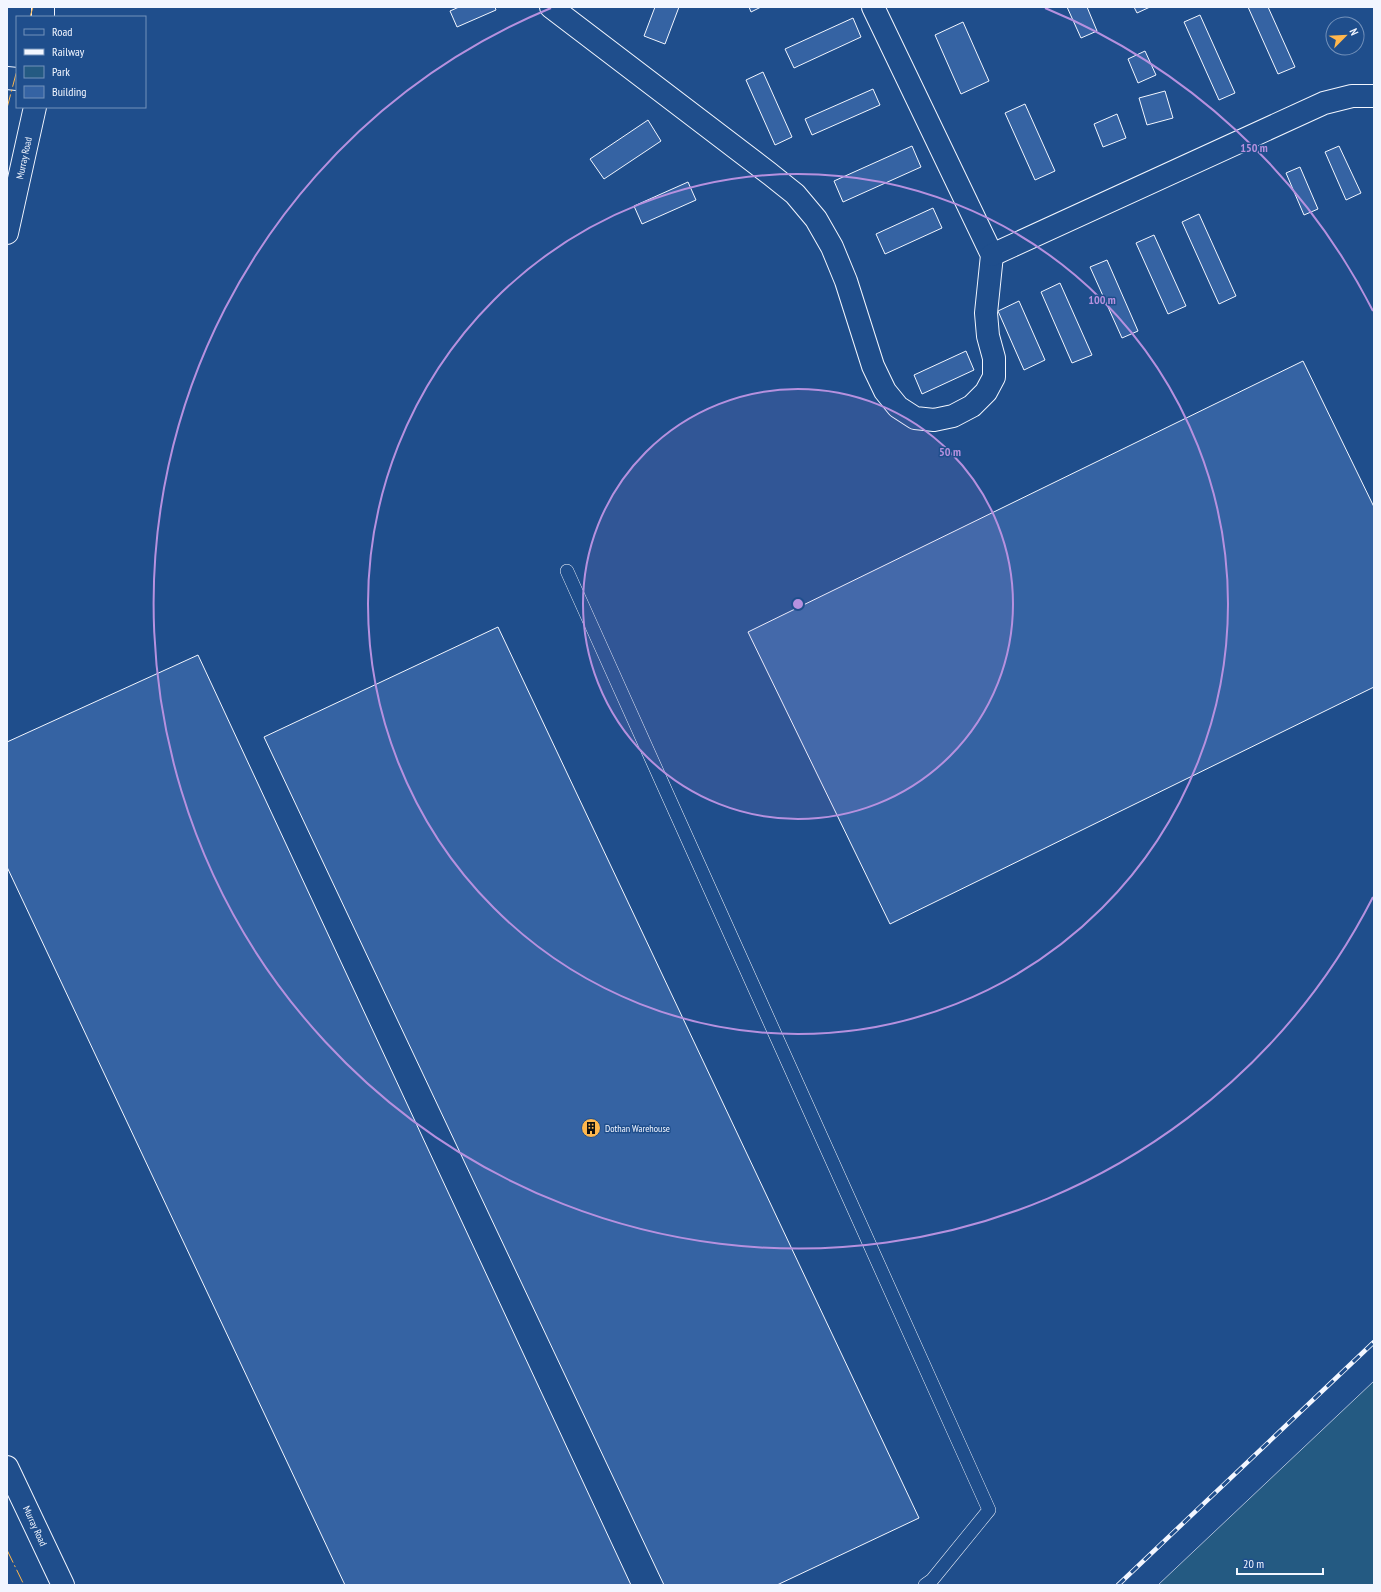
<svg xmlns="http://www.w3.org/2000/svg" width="1381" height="1592" font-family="'PT Sans Narrow',sans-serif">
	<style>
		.green { fill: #245a82; stroke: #a8bbd7 }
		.building { fill: #3563a3; stroke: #f2f6ff }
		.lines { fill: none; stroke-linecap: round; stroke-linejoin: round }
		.service-casing { stroke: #f2f6ff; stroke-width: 14 }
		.minor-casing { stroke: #f2f6ff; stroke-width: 24 }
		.service { stroke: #1f4e8c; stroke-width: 13 }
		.minor { stroke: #1f4e8c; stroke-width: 22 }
		.rail-casing { stroke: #f2f6ff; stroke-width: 4.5 }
		.rail { stroke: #1f4e8c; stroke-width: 3; stroke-dasharray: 9; stroke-linecap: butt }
		.power { stroke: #ffb74d; stroke-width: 1; stroke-dasharray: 14 3 2 3; stroke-linecap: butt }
		.ring { fill: none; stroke: #b691df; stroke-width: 2 }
		.labels { text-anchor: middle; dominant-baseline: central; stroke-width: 3; stroke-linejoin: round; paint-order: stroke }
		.street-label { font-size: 10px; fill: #f2f6ff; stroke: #1f4e8c }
		.poi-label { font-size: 10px; fill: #f2f6ff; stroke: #1f4e8c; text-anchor: start }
		.centre { fill: #b691df; stroke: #1f4e8c; stroke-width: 2 }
		.ring-label { font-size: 12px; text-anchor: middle; font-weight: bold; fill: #b691df; stroke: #1f4e8c; stroke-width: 3; stroke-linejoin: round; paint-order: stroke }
	</style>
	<rect width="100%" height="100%" fill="#1f4e8c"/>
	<path class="green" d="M1374,1381V1585H1158Z"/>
	<g class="building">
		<path d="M459,7H495L496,10L457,27L450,11Z"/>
		<path d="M655,7H679L665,44L644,36Z"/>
		<path d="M749,7H761L751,12Z"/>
		<path d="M1067,7H1087L1097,31L1081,38Z"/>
		<path d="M1134,7H1150L1137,13Z"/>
		<path d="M1248,7H1268L1295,67L1278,74Z"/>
		<path d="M1200,15L1235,93L1219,100L1184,22Z"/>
		<path d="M853,18L861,37L794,68L785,49Z"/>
		<path d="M963,22L989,81L961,94L935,35Z"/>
		<path d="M1145,51L1156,75L1138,83L1128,59Z"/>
		<path d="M763,72L792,137L775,145L746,80Z"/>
		<path d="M873,89L880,105L812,135L805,119Z"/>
		<path d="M1165,91L1173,118L1147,125L1139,98Z"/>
		<path d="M1025,104L1055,171L1035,180L1005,113Z"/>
		<path d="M1117,114L1126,138L1103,147L1094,124Z"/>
		<path d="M648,120L661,141L604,179L590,159Z"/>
		<path d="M912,146L921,167L843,202L834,181Z"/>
		<path d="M1339,146L1361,193L1346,200L1325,152Z"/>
		<path d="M1300,167L1318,209L1304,215L1286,173Z"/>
		<path d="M688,182L696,200L642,224L634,206Z"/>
		<path d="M933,208L942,228L885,254L876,234Z"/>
		<path d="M1199,214L1236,296L1219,304L1182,222Z"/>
		<path d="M1154,235L1186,306L1168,314L1136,243Z"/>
		<path d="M1107,260L1138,331L1122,338L1090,267Z"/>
		<path d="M1060,283L1092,355L1072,363L1041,292Z"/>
		<path d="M1019,301L1045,360L1024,370L998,311Z"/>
		<path d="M966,351L974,370L922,394L914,375Z"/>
		<path d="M1303,361L1374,507V687L890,924L748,632Z"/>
		<path d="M498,627L919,1518L777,1585H664L264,737Z"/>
		<path d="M198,655L631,1585H345L7,867V742Z"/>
	</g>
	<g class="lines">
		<g class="service-casing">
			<path id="service" d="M567,571L989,1510L932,1580L925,1585"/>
		</g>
		<g class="minor-casing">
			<g id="minor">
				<path d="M551,7L770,174L795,194L816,219L832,247L846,281L873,366L885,391L898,407L915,418L934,420L953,416L972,406L986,392L994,377V358L988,336L986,313L992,255L873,7"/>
				<path d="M43,17V7"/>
				<path d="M7,78L17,79"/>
				<path d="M7,233L35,107"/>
				<path d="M992,255L1324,103L1352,96H1374"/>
				<path d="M7,1467L63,1585"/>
			</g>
		</g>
		<use href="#service" class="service"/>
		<use href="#minor" class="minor"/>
		<g class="rail-casing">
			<path id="rail" d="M1118,1585L1374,1342"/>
		</g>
		<use href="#rail" class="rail"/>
		<g class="power">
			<path d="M30,17L33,7"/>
			<path d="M7,108L17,70"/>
			<path d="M7,1550L24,1585"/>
		</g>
	</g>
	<circle cx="798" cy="604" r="215" fill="#b691df" fill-opacity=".12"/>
	<g class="ring">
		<circle cx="798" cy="604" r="215"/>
		<circle cx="798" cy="604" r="430"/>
		<path d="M1373 897A645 645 0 1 1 551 8M1045 8A645 645 0 0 1 1373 311"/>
	</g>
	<defs>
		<g id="building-disc" transform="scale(1)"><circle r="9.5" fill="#ffb74d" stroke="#1f4e8c"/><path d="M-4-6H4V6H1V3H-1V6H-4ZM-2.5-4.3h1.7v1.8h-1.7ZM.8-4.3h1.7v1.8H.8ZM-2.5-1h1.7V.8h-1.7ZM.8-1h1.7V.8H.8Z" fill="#111"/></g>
	</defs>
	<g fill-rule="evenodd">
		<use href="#building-disc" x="591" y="1128"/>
	</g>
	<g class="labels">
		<g class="street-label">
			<text transform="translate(24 158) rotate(-78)">Murray Road</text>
			<text transform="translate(35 1526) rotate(65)">Murray Road</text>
		</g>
		<g class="poi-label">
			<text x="605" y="1128">Dothan Warehouse</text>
		</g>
	</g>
	<circle cx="798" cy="604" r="6" class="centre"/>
	<g class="ring-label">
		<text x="1254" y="152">150 m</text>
		<text x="1102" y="304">100 m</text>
		<text x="950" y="456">50 m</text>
	</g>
	<rect width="1381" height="1592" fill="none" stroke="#f2f6ff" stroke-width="16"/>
	<rect x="16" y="16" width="130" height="92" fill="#1f4e8c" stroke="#7391ba"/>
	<rect x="24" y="29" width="20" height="6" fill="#1f4e8c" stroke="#7391ba"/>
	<text x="52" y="36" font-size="12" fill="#f2f6ff">Road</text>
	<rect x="24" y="49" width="20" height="6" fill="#f2f6ff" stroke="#7391ba"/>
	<text x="52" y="56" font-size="12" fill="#f2f6ff">Railway</text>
	<rect x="24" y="66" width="20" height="12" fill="#245a82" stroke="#7391ba"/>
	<text x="52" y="76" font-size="12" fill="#f2f6ff">Park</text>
	<rect x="24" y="86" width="20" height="12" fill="#3563a3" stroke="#7391ba"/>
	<text x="52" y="96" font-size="12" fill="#f2f6ff">Building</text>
	<g transform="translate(1345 36) rotate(66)"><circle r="19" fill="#1f4e8c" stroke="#7391ba"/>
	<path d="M0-3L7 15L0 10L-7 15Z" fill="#ffb74d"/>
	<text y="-6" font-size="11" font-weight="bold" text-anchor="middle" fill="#f2f6ff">N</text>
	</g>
	<path d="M1237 1568v6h86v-6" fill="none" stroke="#f2f6ff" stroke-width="2"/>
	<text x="1243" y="1568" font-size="12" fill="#f2f6ff" stroke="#1f4e8c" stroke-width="3" paint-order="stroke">20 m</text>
</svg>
